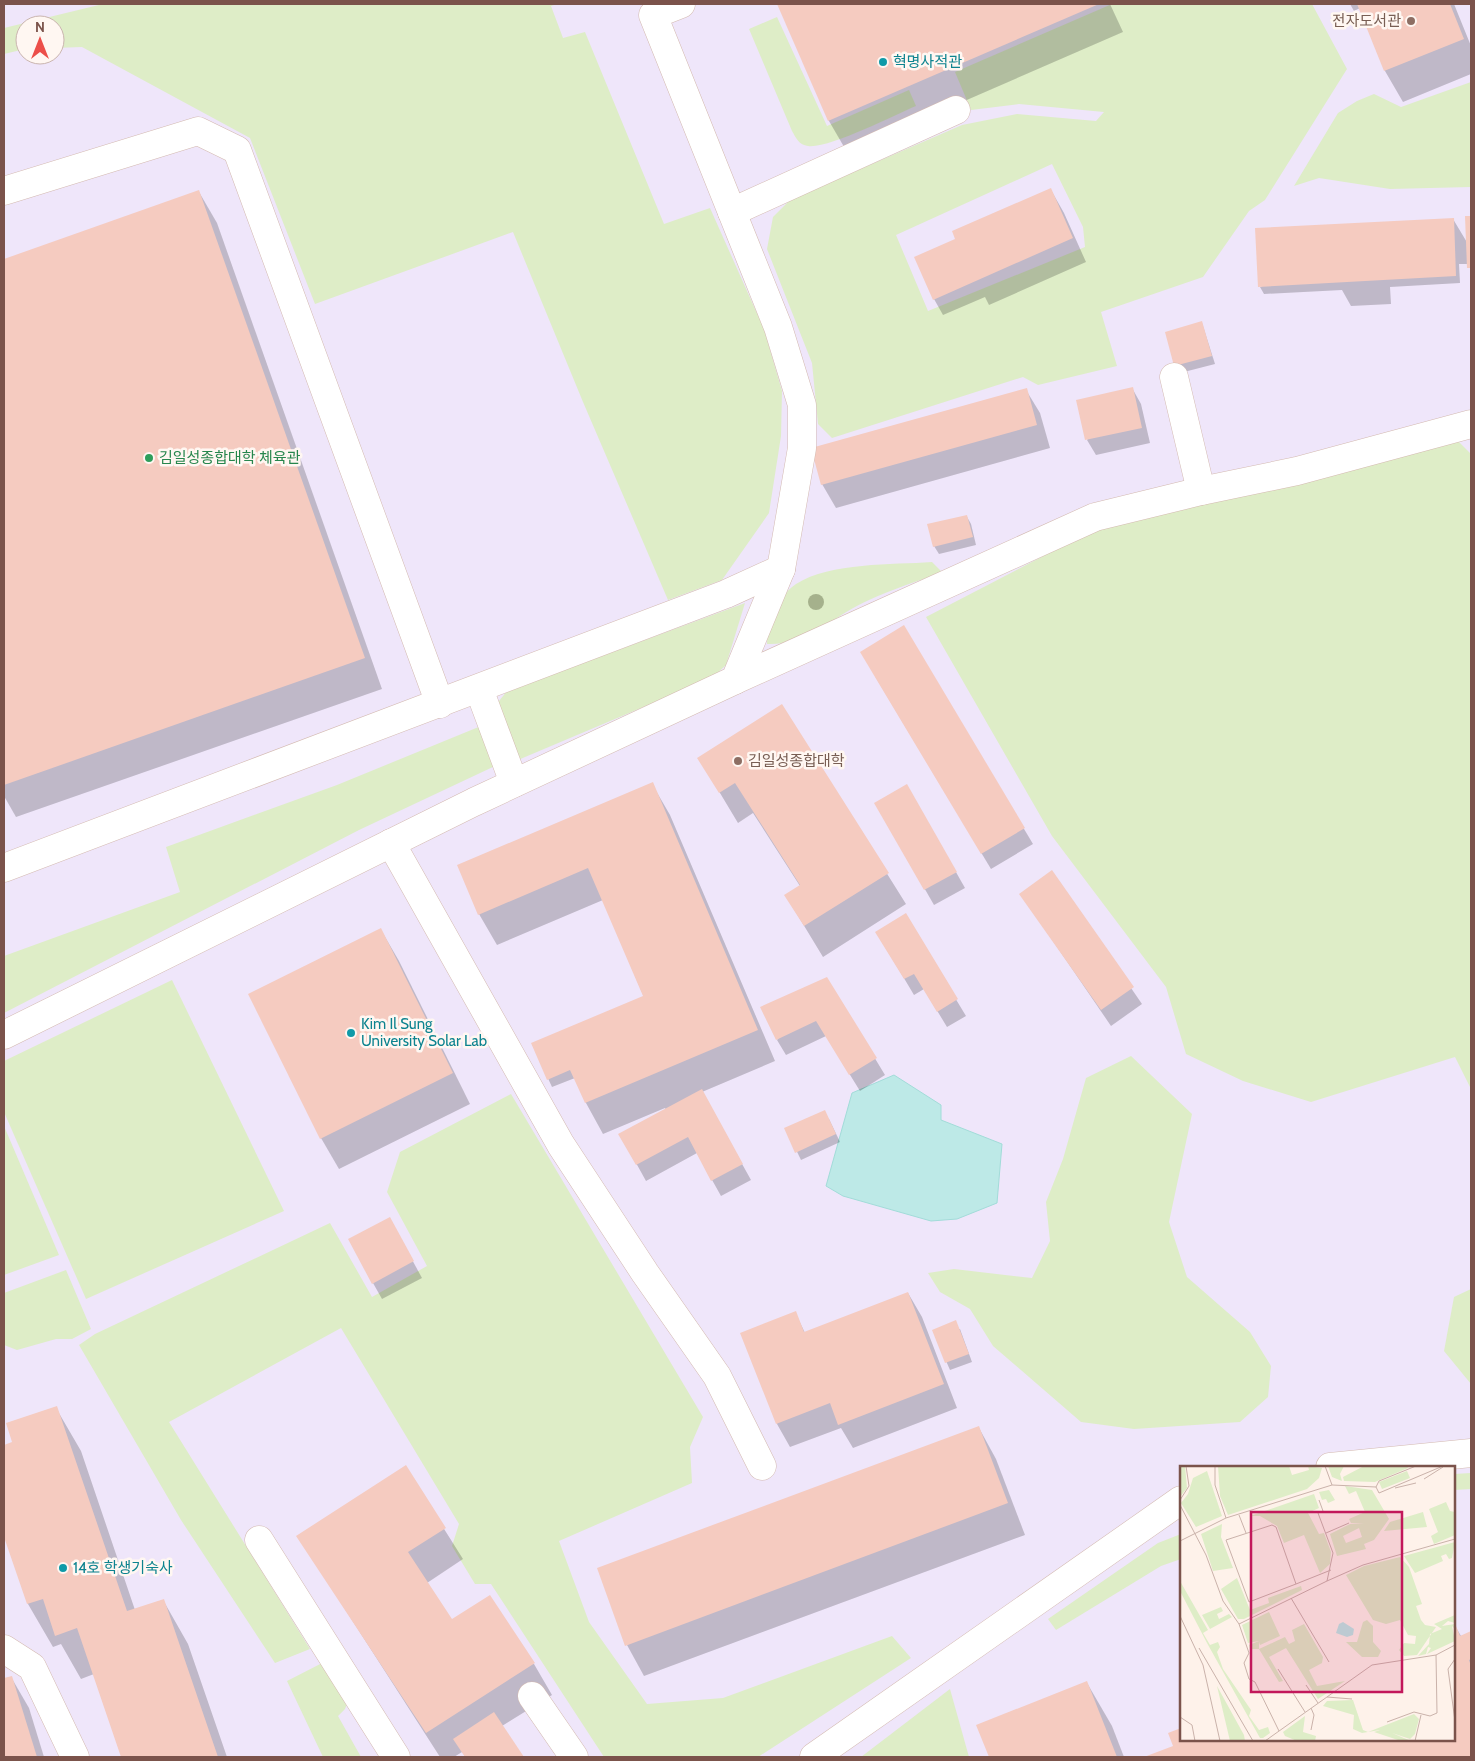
<svg xmlns="http://www.w3.org/2000/svg" width="1475" height="1761" font-family="Cabin,'Noto Sans KR',sans-serif">
	<style>
		.education { fill: #efe6fa; fill-rule: evenodd }
		.green { fill: #deedc7; fill-rule: evenodd }
		.water { fill: #bde9e7; stroke: #a2dcd9 }
		.shadow { fill: #0003 }
		.building { fill: #f5cbc0 }
		.lines { fill: none; stroke-linecap: round; stroke-linejoin: round }
		.minor-casing { stroke: #d4bab1; stroke-width: 29 }
		.minor { stroke: #fff; stroke-width: 28 }
		.tree { fill: #a5b18c }
		.education-dot { fill: #8d6e63; stroke: #fff7f2; stroke-width: 2 }
		.culture-dot { fill: #0f9aa8; stroke: #fff7f2; stroke-width: 2 }
		.leisure-dot { fill: #2e9e5b; stroke: #fff7f2; stroke-width: 2 }
		.labels { text-anchor: middle; dominant-baseline: central; stroke-width: 5; stroke-linejoin: round; paint-order: stroke }
		.education-label { font-size: 15px; fill: #785e54; stroke: #fff7f2; text-anchor: end }
		.culture-label { font-size: 15px; fill: #0d838f; stroke: #fff7f2; text-anchor: start }
		.leisure-label { font-size: 15px; fill: #27864d; stroke: #fff7f2; text-anchor: start }
		.inset-road { fill: none; stroke: #cab2aa; stroke-width: 1 }
		.view { fill: #c2185b; fill-opacity: 0.15; stroke: #c2185b; stroke-width: 2.5 }
		.inset-edge { fill: none; stroke: #7b534b; stroke-width: 2.5 }
	</style>
	<rect width="100%" height="100%" fill="#fef2ea"/>
	<path class="education" d="M4,4H1471V1757H4ZM25,25H55V55H25ZM1181,1467H1454V1740H1181Z"/>
	<g class="green">
		<path d="M103,4H557L551,6L563,38L585,32L664,224L710,208L764,329L782,391L781,436L769,513L722,580L668,600L583,402L513,232L315,304L250,138L82,47L55,48V25H25V49L4,54V28Z"/>
		<path d="M1112,4H1312L1347,69L1265,200L1249,211L1203,277L1101,312L1117,366L1038,385L1023,377L832,438L818,424L812,363L767,249L773,217L791,199L962,125L1017,114L1096,121L1104,112L1019,104L971,110L955,72ZM1052,164L1083,227L1085,247L928,311L896,235Z"/>
		<path d="M777,17L827,126L909,90L916,106C894,115 829,149 808,146C799,145 796,138 792,131L749,29Z"/>
		<path d="M1471,82V187L1390,189L1319,178L1294,186L1338,113L1357,101L1374,94L1401,107Z"/>
		<path d="M1456,439L1471,454V1089L1455,1057L1311,1102L1243,1081L1186,1054L1166,987L1052,836L926,617L1101,526Z"/>
		<path d="M932,562L942,572C918,581 893,589 869,600C837,614 804,646 767,644C767,634 769,627 773,618C777,605 784,592 796,584C831,562 892,565 932,562Z"/>
		<path d="M745,603L726,665L712,678L518,760L499,711V701L507,691Z"/>
		<path d="M481,726L495,766L359,830L4,1013V956L180,892L166,847L337,785Z"/>
		<path d="M172,980L284,1211L86,1299L4,1112V1061Z"/>
		<path d="M1131,1056L1192,1114L1169,1222L1187,1277L1250,1332L1271,1366L1268,1397L1240,1422L1134,1429L1081,1422L993,1346L970,1309L940,1292L928,1273L954,1269L1032,1278L1050,1241L1046,1202L1063,1159L1086,1078Z"/>
		<path d="M511,1094L703,1417L690,1447L692,1483L559,1541L589,1622L647,1704L723,1698L892,1636L911,1658L758,1757H604L491,1584H475L452,1546L459,1524L341,1328L169,1422L310,1649L275,1663L181,1520L79,1345L95,1334L330,1223L372,1297L427,1266L387,1192L400,1152Z"/>
		<path d="M4,1126L59,1255L4,1275Z"/>
		<path d="M66,1270L91,1329L72,1339H56L17,1350L4,1345V1293Z"/>
		<path d="M1471,1289V1384L1444,1351L1454,1297Z"/>
		<path d="M1471,1473V1489L1454,1490V1474Z"/>
		<path d="M1181,1534V1559L1161,1566L1056,1630L1048,1619L1158,1543Z"/>
		<path d="M328,1660L350,1696L345,1709L338,1716L361,1757H323L287,1681Z"/>
		<path d="M950,1689L969,1757H861Z"/>
	</g>
	<path class="water" d="M894,1075L941,1105V1120L1002,1144L997,1203L957,1219L931,1221L843,1196L826,1186L852,1093Z"/>
	<g class="shadow">
		<path d="M778,4H1110L1123,32L847,152L829,121Z"/>
		<path d="M1350,4H1454L1471,46V74L1403,102L1385,71L1360,8L1354,11Z"/>
		<path d="M1051,190L1064,213L1086,262L989,305L985,297L943,315L934,299L957,239Z"/>
		<path d="M199,192L217,223L382,689L16,817L4,796V260Z"/>
		<path d="M1466,217H1471V272L1469,264H1459L1460,283L1390,287L1391,304L1351,306L1342,290L1264,294L1260,287L1453,219L1468,244Z"/>
		<path d="M1202,323L1215,364L1180,373L1175,366Z"/>
		<path d="M1132,388L1141,404L1150,443L1096,455L1087,440Z"/>
		<path d="M1026,390L1040,413L1050,448L836,508L822,484Z"/>
		<path d="M967,517L971,524L976,545L939,554L934,546Z"/>
		<path d="M875,676L972,742L1033,844L991,869Z"/>
		<path d="M782,706L906,904L823,957L786,896L800,886L753,813L738,823L699,758Z"/>
		<path d="M652,784L670,815L775,1061L702,1092L751,1180L721,1196L697,1153L646,1181L620,1134L666,1110L665,1108L603,1134L586,1103L575,1078L552,1087L532,1044L644,997L603,900L497,945L479,914Z"/>
		<path d="M907,786L965,888L934,905L876,804Z"/>
		<path d="M1051,872L1142,1004L1111,1026L1021,894Z"/>
		<path d="M905,915L966,1016L947,1027L924,989L914,995L886,948Z"/>
		<path d="M381,930L399,961L470,1104L339,1169L321,1138Z"/>
		<path d="M827,979L885,1075L860,1091L826,1036L786,1055L777,1040Z"/>
		<path d="M829,1119L840,1142L801,1160L786,1129Z"/>
		<path d="M398,1234L422,1278L382,1299L373,1283Z"/>
		<path d="M908,1293L922,1317L957,1408L853,1448L841,1428L790,1447L777,1424L795,1312L805,1333Z"/>
		<path d="M960,1329L972,1362L950,1370L933,1331Z"/>
		<path d="M56,1408L81,1451L135,1610L163,1600L188,1644L227,1757H122L94,1674L81,1679L61,1644L53,1647L28,1604L4,1533V1446L14,1443Z"/>
		<path d="M979,1428L996,1459L1025,1535L644,1676L627,1645Z"/>
		<path d="M405,1467L463,1559L427,1583L452,1621L534,1664L552,1695L502,1726L522,1757H466L462,1752L454,1757H440L298,1536Z"/>
		<path d="M1454,1624L1461,1636L1471,1633V1757H1147L1174,1747L1170,1734L1181,1729V1740H1454Z"/>
		<path d="M11,1677L29,1708L44,1757H4V1679Z"/>
		<path d="M1087,1683L1112,1726L1124,1757H990L978,1725Z"/>
	</g>
	<g class="building">
		<path d="M777,4H1099L828,121Z"/>
		<path d="M1357,4H1450L1464,39L1384,71Z"/>
		<path d="M1051,188L1073,238L933,300L914,257L955,239L952,231Z"/>
		<path d="M199,190L365,658L4,785V259Z"/>
		<path d="M1465,216H1471V268H1467Z"/>
		<path d="M1454,218L1456,276L1258,287L1255,228Z"/>
		<path d="M1202,321L1212,356L1174,366L1165,332Z"/>
		<path d="M1133,387L1142,428L1085,440L1076,400Z"/>
		<path d="M1027,388L1037,425L821,485L811,448Z"/>
		<path d="M967,515L973,537L933,547L927,524Z"/>
		<path d="M904,625L1025,828L981,854L860,652Z"/>
		<path d="M782,704L889,873L804,926L784,895L800,885L735,783L719,793L697,758Z"/>
		<path d="M653,782L758,1030L585,1103L570,1070L547,1080L531,1043L643,996L588,868L478,915L457,865Z"/>
		<path d="M907,784L957,872L924,890L874,803Z"/>
		<path d="M1052,870L1134,987L1101,1010L1019,894Z"/>
		<path d="M906,913L958,999L937,1012L914,974L904,979L875,932Z"/>
		<path d="M381,928L453,1073L320,1139L248,994Z"/>
		<path d="M827,977L877,1058L849,1075L816,1021L776,1040L760,1007Z"/>
		<path d="M702,1089L743,1164L711,1181L688,1137L636,1165L618,1134Z"/>
		<path d="M825,1110L836,1134L795,1153L784,1128Z"/>
		<path d="M390,1217L414,1261L372,1284L348,1239Z"/>
		<path d="M908,1292L944,1384L838,1425L830,1403L776,1424L740,1333L796,1311L804,1332Z"/>
		<path d="M956,1320L969,1354L945,1363L932,1330Z"/>
		<path d="M57,1406L127,1611L164,1599L218,1757H121L77,1628L55,1636L43,1599L27,1604L4,1537V1445L12,1442L6,1423Z"/>
		<path d="M979,1426L1008,1503L625,1646L597,1568Z"/>
		<path d="M406,1465L446,1528L408,1552L452,1619L490,1595L535,1663L426,1733L296,1536Z"/>
		<path d="M1454,1621L1460,1636L1471,1631V1659L1469,1660L1471,1666V1757H1144L1173,1746L1168,1733L1181,1728V1740H1454Z"/>
		<path d="M12,1676L37,1757H4V1678Z"/>
		<path d="M1087,1681L1117,1757H989L976,1725Z"/>
		<path d="M494,1712L524,1757H465L453,1739Z"/>
	</g>
	<g class="lines">
		<g class="minor-casing">
			<g id="minor">
				<path d="M4,191L198,131L237,150L440,704"/>
				<path d="M732,212L956,110"/>
				<path d="M1174,377L1201,491"/>
				<path d="M735,680L1095,517L1201,491L1297,471L1471,424"/>
				<path d="M479,689L514,783"/>
				<path d="M391,843L561,1145L645,1273L717,1376L762,1466"/>
				<path d="M4,868L726,594L781,569"/>
				<path d="M4,1035L474,802L735,680L781,569L802,448V405L778,327L653,15L681,4"/>
				<path d="M1330,1467L1471,1453"/>
				<path d="M259,1540L396,1757"/>
				<path d="M4,1649L32,1667L75,1757"/>
				<path d="M532,1696L574,1757"/>
				<path d="M814,1757L1181,1500"/>
			</g>
		</g>
		<use href="#minor" class="minor"/>
	</g>
	<circle class="tree" cx="816" cy="602" r="8"/>
	<g class="education-dot">
		<circle cx="1411" cy="21" r="5"/>
		<circle cx="738" cy="761" r="5"/>
	</g>
	<g class="culture-dot">
		<circle cx="883" cy="62" r="5"/>
		<circle cx="351" cy="1033" r="5"/>
		<circle cx="63" cy="1568" r="5"/>
	</g>
	<circle class="leisure-dot" cx="149" cy="458" r="5"/>
	<g class="labels">
		<g class="education-label">
			<text x="1401" y="21">전자도서관</text>
			<text x="748" y="761" text-anchor="start">김일성종합대학</text>
		</g>
		<g class="culture-label">
			<text x="893" y="62">혁명사적관</text>
			<text x="361" y="1024">Kim Il Sung<tspan x="361" dy="17">University Solar Lab</tspan></text>
			<text x="73" y="1568">14호 학생기숙사</text>
		</g>
		<g class="leisure-label">
			<text x="159" y="458">김일성종합대학 체육관</text>
		</g>
	</g>
	<g transform="translate(1180 1466)">
		<rect width="275" height="275" fill="#fef2ea"/>
		<path d="M0,0H5L7,22L0,31ZM38,0H109L112,9L129,4L128,0L142,2L139,12L127,23L48,49L40,30ZM148,0H164L160,8L162,15L152,11ZM184,0H227L228,2L195,16L164,15L163,11ZM27,5L42,50L16,61L1,37L8,28L13,12ZM227,5L230,12L202,23L199,16ZM165,20L192,24L209,53L194,74L184,78L186,83L157,90L150,68L170,58L184,57H171L169,53L185,46L176,25L169,28ZM179,62L182,71L166,77L163,70ZM149,24L155,34L148,37L146,33L142,34L139,26ZM134,28L139,42L128,47L139,68L144,67L151,86L150,98L140,107L124,69L104,77L97,60L80,50H70ZM266,36L270,45L275,46V69L254,78L251,70L258,66L249,43ZM243,46L247,61L204,65L210,56ZM42,58L41,71L53,102L33,105L21,68ZM275,76L272,92L269,93L266,88L261,90L263,95L235,107L224,90ZM220,91L229,101L242,138L236,140L241,154L245,159L256,161L237,189L224,190L219,184L224,177L235,178L236,170L228,169L220,154L206,158L193,154L166,109L184,100ZM57,112L70,144L89,137L88,132L121,120L122,124L64,153H58L41,123ZM0,115L28,164L23,167L30,179L38,176L40,181L37,186L43,203L71,244L69,250L79,264L88,261L90,267L83,272H80L27,177L0,125ZM41,141L43,145L37,148L39,153L49,148L52,151L30,163L22,149ZM89,146L100,170L80,179L79,176V183H70L69,179L79,175L68,177L62,159ZM275,149V157L268,155L262,160L275,158V163L272,160L275,175L247,188L251,182L248,181L246,188L238,190L249,178L250,168L262,163L254,158ZM187,154L193,160V176L201,185L198,191H182L166,176H177L183,156ZM124,158L143,191L142,197L129,204L137,220L165,215L138,233L106,182L89,191L103,215L99,216L79,183L105,171L109,178L115,175L112,164ZM37,220L64,269L65,275H50ZM173,234L183,264L188,266L234,248L239,253L235,268L230,273L212,267L231,275H221L194,266L200,264L182,267L173,263L174,249L143,240L147,235ZM125,250L123,266L136,270L135,275H117L105,270L103,266Z" fill="#deedc7" fill-rule="evenodd"/>
		<path d="M163,156L174,163L173,169L167,171L156,167L159,158Z" fill="#bde9e7"/>
		<path class="inset-road" d="M35,0V19L46,52M244,13L263,1M152,19L196,21L199,15L236,0M196,21L199,27L263,0M215,22L236,17M0,34L9,20L6,0M0,39L26,89L43,135L59,158L69,187L64,197L69,213L75,216L99,265M59,49L66,67M146,67L169,57M0,75L46,52L152,19L145,0M147,115L183,99L275,73M116,118L96,61L92,59L46,74L69,136L116,118L151,104M111,132L149,196M0,150L23,199L40,275M59,158L147,115L153,87L138,47L143,45L139,34M19,182L73,275M275,193L268,203L275,255M98,203L125,246M126,219L138,237M147,231L172,233M0,251L12,259L15,275M207,256L234,246L250,250L257,247L256,189M131,264L134,249L131,242M85,275L192,199L256,189L275,179M235,275L241,249"/>
		<path class="view" d="M71,46H222V226H71Z"/>
		<rect width="275" height="275" class="inset-edge"/>
	</g>
	<rect width="1475" height="1761" fill="none" stroke="#7b534b" stroke-width="10"/>
	<g transform="translate(40 40)"><circle r="24" fill="#fff7f2" stroke="#cab5af"/>
	<path d="M0-4L9 19L0 12L-9 19Z" fill="#ec4f4a"/>
	<text y="-8" font-size="14" font-weight="bold" text-anchor="middle" fill="#7b534b">N</text>
	</g>
</svg>
